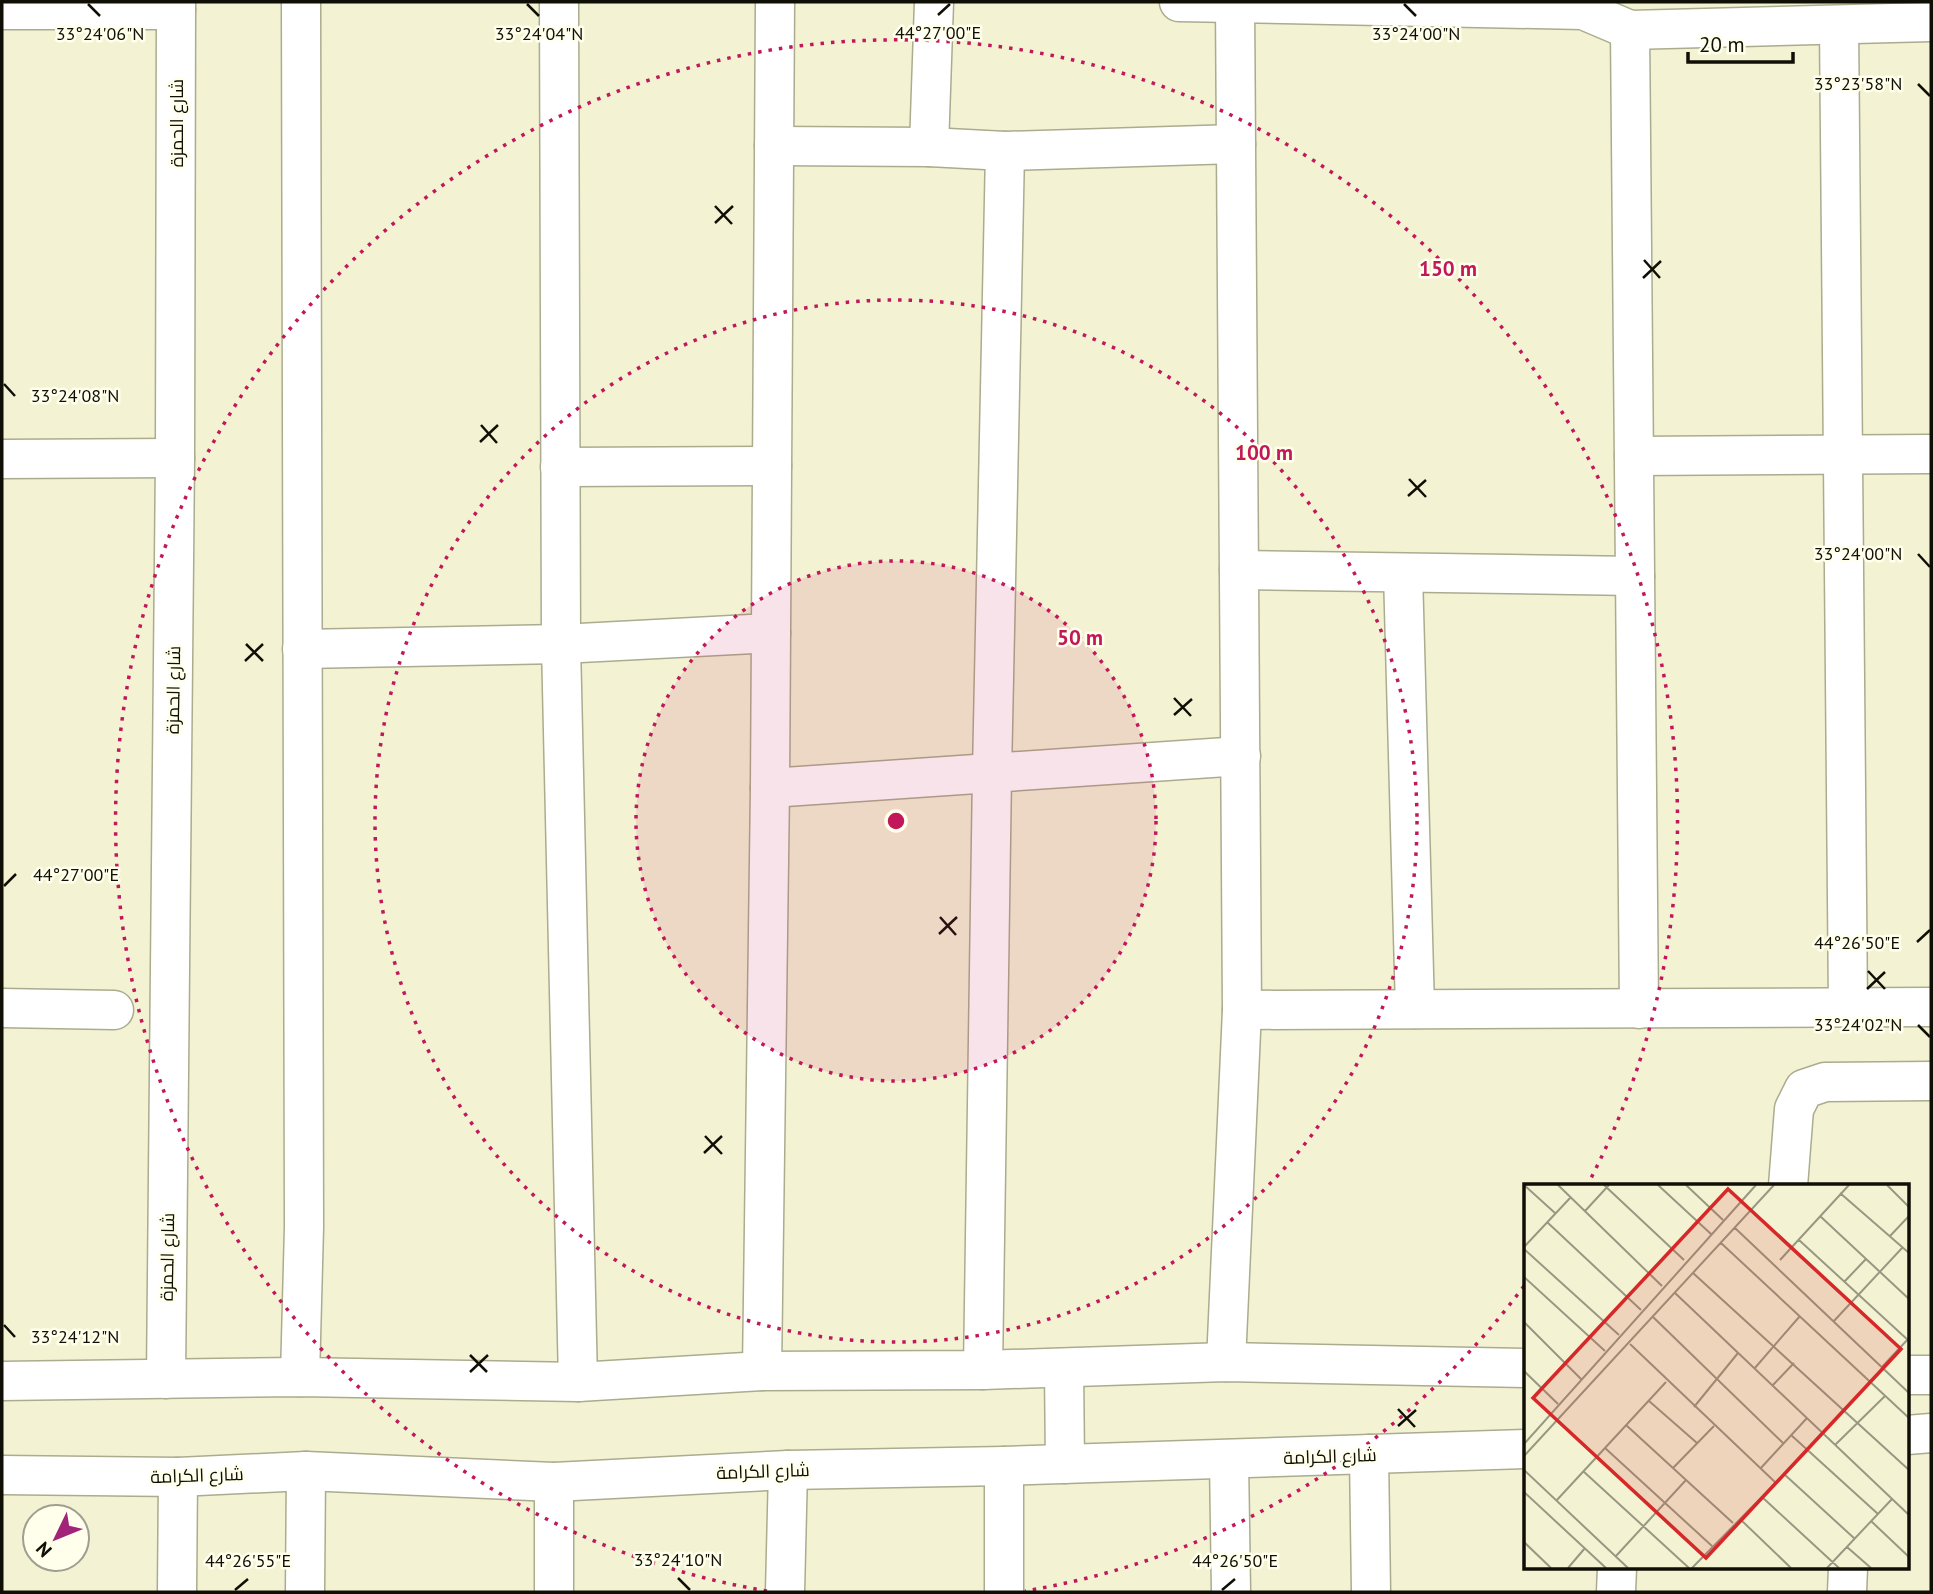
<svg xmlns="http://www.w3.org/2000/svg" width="1933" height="1594" font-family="'PT Sans',Cairo,sans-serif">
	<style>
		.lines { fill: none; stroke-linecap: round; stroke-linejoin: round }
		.minor-casing { stroke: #abab8e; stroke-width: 41 }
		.minor { stroke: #fff; stroke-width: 38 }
		.ticks { fill: none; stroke: #100f06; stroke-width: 2.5 }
		.ring { fill: none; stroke: #c2185b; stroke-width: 3.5; stroke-dasharray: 3.5 7 }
		.labels { text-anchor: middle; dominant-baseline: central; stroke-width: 5; stroke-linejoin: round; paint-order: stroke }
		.street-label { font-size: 18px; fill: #100f06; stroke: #ffffec }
		.inset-road { fill: none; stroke: #989882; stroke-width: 2 }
		.view { fill: #d62828; fill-opacity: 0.15; stroke: #d62828; stroke-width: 3.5 }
		.inset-edge { fill: none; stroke: #100f06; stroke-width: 3.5 }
		.ticks-label { font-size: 18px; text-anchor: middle; fill: #100f06; stroke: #ffffec; stroke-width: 5; stroke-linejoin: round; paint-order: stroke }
		.centre { fill: #c2185b; stroke: #ffffec; stroke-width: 3.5 }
		.ring-label { font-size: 21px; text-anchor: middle; font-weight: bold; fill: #c2185b; stroke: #ffffec; stroke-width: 5; stroke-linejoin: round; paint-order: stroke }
	</style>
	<rect width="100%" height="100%" fill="#f3f3d4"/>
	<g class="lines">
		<g class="minor-casing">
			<g id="minor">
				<path d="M559,2L561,644L578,1382"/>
				<path d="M1179,2L1583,10L1630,30L1931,22"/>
				<path d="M2,10H176"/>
				<path d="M1839,25L1848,1007"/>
				<path d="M1630,30L1639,1009"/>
				<path d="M774,146L929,147L1005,151L1236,144"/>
				<path d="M929,147L934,2"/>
				<path d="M1634,456L1931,454"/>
				<path d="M2,459L175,458"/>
				<path d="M560,467L772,466"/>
				<path d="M1239,570L1635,576"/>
				<path d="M1403,573L1415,1009"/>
				<path d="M302,649L561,644L771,633"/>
				<path d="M770,788L1241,756"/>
				<path d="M2,1008L114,1010"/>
				<path d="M1242,1010L1931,1007"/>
				<path d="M1788,1186L1794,1109L1804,1089L1825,1082L1931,1081"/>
				<path d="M1226,1362L1242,1010L1235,3"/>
				<path d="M1064,1368L1065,1464"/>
				<path d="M983,1370L992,773L1005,151"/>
				<path d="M762,1371L770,788L775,2"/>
				<path d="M1907,1375H1931"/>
				<path d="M300,1377L304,1227L301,2"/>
				<path d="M166,1379L175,458L176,2"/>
				<path d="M2,1381L300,1377L578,1382L762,1371L983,1370L1226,1362L1525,1368"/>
				<path d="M1907,1435L1931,1433"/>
				<path d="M1369,1454L1371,1592"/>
				<path d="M1229,1459L1231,1592"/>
				<path d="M2,1475L178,1477L306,1471L554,1482L788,1470L1004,1466L1525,1449"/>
				<path d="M554,1482V1592"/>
				<path d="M177,1592L178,1477"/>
				<path d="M305,1592L306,1471"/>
				<path d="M785,1592L788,1470"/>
				<path d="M1004,1592V1466"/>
				<path d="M1616,1592L1617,1568"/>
				<path d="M1847,1592L1848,1568"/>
			</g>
		</g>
		<use href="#minor" class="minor"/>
	</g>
	<path class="ticks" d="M88,4L100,16M527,4L539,16M1404,4L1416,16M938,15L950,4M1918,84L1930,96M715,206L732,224M715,223L733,206M1644,260L1660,278M1643,278L1661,261M4,384L15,396M481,425L497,443M480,442L498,425M1409,479L1426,497M1408,496L1426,480M1918,554L1930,567M246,644L263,661M245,661L263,644M1174,698L1191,716M1174,715L1192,699M4,886L16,874M940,917L956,935M939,934L957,917M1917,942L1930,930M1868,971L1885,989M1867,989L1885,972M1918,1025L1930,1037M705,1136L722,1154M704,1153L722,1136M4,1325L15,1337M470,1355L487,1372M470,1372L488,1355M1398,1409L1415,1427M1398,1426L1416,1410M678,1578L690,1590M235,1590L248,1579M1222,1590L1235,1579"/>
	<circle cx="896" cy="821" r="260" fill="#c2185b" fill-opacity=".12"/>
	<g class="ring">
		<circle cx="896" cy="821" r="260"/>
		<circle cx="896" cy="821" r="521"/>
		<path d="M1524 1286A781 781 0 0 1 1025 1591M767 1591A781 781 0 1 1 1589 1182"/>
	</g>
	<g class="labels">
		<g class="street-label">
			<text transform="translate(176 123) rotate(-90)">شارع الحمزة</text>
			<text transform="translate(173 690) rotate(-89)">شارع الحمزة</text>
			<text transform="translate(167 1257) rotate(-89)">شارع الحمزة</text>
			<text transform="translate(1330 1456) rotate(-2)">شارع الكرامة</text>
			<text transform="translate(763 1471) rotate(-2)">شارع الكرامة</text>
			<text transform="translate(197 1475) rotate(-2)">شارع الكرامة</text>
		</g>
	</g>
	<g transform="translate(1524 1184)">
		<rect width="385" height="385" fill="#f3f3d4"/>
		<path class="inset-road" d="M0,1L31,29M34,1L138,102M80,1L160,76M134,1L187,50M162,1L199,36M363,1L385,23M316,9L385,69M61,27L85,1M296,32L385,115M23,38L117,126M211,44L385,209M366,52L385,32M275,56L385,157M197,59L385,234M0,63L47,13M0,65L95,151M256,76L325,1M169,89L385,286M0,93L81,167M321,97L342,75M151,109L385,331M129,133L259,259M0,138L57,195M309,138L379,63M106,160L252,299M358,183L385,154M230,185L276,132M0,187L34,220M248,202L270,179M125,217L173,259M170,223L214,169M102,241L209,339M267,251L354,330M0,260L232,1M311,261L361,212M81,264L188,362M0,272L250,1M149,284L190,242M236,285L283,234M0,286L104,384M59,287L165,384M260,290L331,355M0,308L82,384M238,313L315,384M32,317L142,198M216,335L267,384M347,337L385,373M0,358L27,384M323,363L347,384M92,372L162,296M44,384L61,364M168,384L283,267M303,384L368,315"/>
		<path class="view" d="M204,5L377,165L182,374L9,214Z"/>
		<rect width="385" height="385" class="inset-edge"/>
	</g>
	<g class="ticks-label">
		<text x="938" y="39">44°27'00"E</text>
		<text x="100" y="40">33°24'06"N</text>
		<text x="539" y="40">33°24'04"N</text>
		<text x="1416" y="40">33°24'00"N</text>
		<text x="1858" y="90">33°23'58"N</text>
		<text x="75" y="402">33°24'08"N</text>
		<text x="1858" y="560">33°24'00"N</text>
		<text x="76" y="881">44°27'00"E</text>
		<text x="1857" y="949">44°26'50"E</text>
		<text x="1858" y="1031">33°24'02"N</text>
		<text x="75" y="1343">33°24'12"N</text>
		<text x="678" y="1566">33°24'10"N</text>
		<text x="248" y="1567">44°26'55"E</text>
		<text x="1235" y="1567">44°26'50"E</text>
	</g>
	<circle cx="896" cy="821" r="10" class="centre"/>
	<g class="ring-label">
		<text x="1448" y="276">150 m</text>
		<text x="1264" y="460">100 m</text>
		<text x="1080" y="645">50 m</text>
	</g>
	<rect width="1933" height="1594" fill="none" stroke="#100f06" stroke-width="7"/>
	<g transform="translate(56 1538) rotate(227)"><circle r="33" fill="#ffffec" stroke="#9f9f90" stroke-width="2"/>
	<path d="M0-5L12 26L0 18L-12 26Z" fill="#a12478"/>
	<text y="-10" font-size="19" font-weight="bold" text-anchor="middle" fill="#100f06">N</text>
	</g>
	<path d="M1688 52v10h105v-10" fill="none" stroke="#100f06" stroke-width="3.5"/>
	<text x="1699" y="52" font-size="21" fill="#100f06" stroke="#ffffec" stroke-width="5" paint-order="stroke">20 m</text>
</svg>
